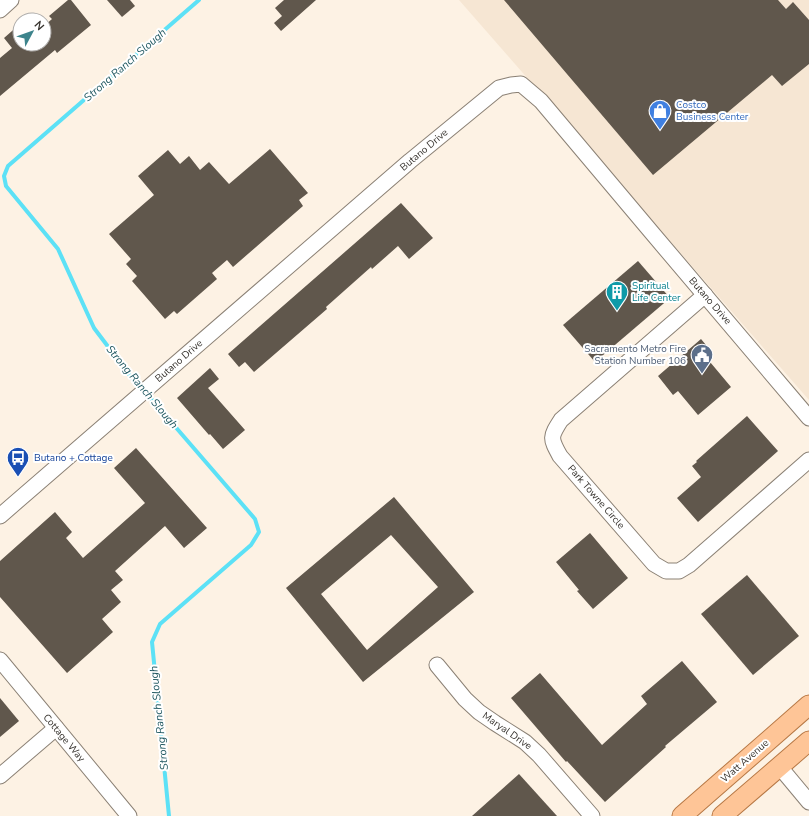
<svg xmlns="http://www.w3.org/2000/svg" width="809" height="816" font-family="'Nunito Sans',sans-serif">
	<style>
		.built { fill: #f6e6d3 }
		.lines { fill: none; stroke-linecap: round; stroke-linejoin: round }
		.stream { stroke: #5ce1f6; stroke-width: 4 }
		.building { fill: #60574c; fill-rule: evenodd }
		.minor-casing { stroke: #8b8175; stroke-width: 17 }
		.major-casing { stroke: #b77845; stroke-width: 21 }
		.minor { stroke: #fff; stroke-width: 15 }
		.major { stroke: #fec597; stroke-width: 19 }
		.labels { text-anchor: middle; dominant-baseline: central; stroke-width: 4; stroke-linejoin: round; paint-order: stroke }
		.shop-label { font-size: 10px; fill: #366cbe; stroke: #fff; text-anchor: start }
		.street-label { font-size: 10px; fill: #36322d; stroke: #fff }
		.culture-label { font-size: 10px; fill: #0d838f; stroke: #fff; text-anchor: start }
		.service-label { font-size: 10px; fill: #4e5e75; stroke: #fff; text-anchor: end }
		.transit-label { font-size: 10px; fill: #164399; stroke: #fff; text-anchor: start }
		.water-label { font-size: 11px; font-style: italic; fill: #1f5760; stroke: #fff }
	</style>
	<rect width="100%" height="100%" fill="#fdf2e4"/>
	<path class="built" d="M459,0H809V400Z"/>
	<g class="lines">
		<g class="stream">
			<path d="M142,389L131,377L94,328L58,249L6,186L4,176L8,166L199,0"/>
			<path d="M147,394L255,519L259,532L251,545L160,624L152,642L169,816"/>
		</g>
	</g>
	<g class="building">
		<path d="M68,0H71L91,25L57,53L55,50L0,96V58L12,48L4,38L20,24V44H44V26L52,19L49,16Z"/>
		<path d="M107,0H130L135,6L122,17Z"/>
		<path d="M284,0H316L281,31L274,23L282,16L275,8Z"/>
		<path d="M504,0H778L786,9L793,2L809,20V64L782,86L772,75L653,175Z"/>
		<path d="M270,149L308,193L299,200L303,206L233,267L227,260L212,273L217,279L177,314L174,311L165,319L132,281L137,276L126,264L131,259L109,234L154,195L138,176L168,150L180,164L189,156L200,170L209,162L229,184Z"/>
		<path d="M401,203L433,238L409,259L398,246L372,269L371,267L326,307L327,309L254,372L245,362L239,367L228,354Z"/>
		<path d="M638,261L670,298L595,362L563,325Z"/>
		<path d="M701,339L711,351L705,356L731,387L698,415L678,391L673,395L658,376Z"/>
		<path d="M210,368L219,379L208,388L245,430L223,449L210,434L209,435L177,398Z"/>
		<path d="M747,416L778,451L698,522L677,498L701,477L692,466L697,462L696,461Z"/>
		<path d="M136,448L207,528L184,548L165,526L115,571L123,580L111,590L121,602L102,619L113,632L67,673L0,597V561L55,512L72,532L66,538L83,558L145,503L114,468Z"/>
		<path d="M394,497L474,592L363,682L286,588ZM391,535L438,587L367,650L321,594Z"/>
		<path d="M590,533L628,578L593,609L577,591L579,590L556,562Z"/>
		<path d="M747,575L799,636L753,675L701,614Z"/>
		<path d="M682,661L717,702L665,746L666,747L605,802L567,761L566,762L511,698L540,673L602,745L647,704L641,696Z"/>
		<path d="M0,698L19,721L0,737Z"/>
		<path d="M519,774L557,816H472Z"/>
	</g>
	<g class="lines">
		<g class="minor-casing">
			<g id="minor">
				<path d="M0,10L11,0"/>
				<path d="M705,295L561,420C550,437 550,438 560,456L654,564L666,571H679L689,565L809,460"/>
				<path d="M0,516L410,161L499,88L511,85L521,84L541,101L653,234L809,418"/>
				<path d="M0,660L129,816"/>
				<path d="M437,665L465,699L479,712L495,723L525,742L539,755L592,816"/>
				<path d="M779,766L809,802"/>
				<path d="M0,776L56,728"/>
			</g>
		</g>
		<g class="major-casing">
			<g id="major">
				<path d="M682,816L809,705"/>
				<path d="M722,816L809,741"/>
			</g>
		</g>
		<use href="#minor" class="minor"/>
		<use href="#major" class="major"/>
	</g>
	<defs>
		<g id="shop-pin" transform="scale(1.15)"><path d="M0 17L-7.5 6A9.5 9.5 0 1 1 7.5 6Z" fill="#3f7fe0" stroke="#fff"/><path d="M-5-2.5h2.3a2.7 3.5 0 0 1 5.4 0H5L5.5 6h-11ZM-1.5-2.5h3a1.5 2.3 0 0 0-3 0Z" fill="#fff"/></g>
		<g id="building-pin" transform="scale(1.15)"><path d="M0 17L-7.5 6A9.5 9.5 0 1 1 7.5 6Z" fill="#0f9aa8" stroke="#fff"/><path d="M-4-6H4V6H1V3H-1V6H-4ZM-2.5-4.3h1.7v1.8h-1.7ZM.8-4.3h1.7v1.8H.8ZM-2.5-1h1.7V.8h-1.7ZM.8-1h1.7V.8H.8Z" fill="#fff"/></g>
		<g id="civic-pin" transform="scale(1.15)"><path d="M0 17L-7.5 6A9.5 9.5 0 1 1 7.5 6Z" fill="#5c6f8a" stroke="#fff"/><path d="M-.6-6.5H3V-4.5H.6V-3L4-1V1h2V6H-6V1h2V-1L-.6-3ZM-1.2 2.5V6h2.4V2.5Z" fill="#fff"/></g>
		<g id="bus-pin" transform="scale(1.15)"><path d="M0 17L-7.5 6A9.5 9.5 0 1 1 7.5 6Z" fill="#1a4fb4" stroke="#fff"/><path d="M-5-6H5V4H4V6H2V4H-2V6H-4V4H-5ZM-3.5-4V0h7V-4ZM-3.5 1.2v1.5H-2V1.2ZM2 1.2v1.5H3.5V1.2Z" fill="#fff"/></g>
	</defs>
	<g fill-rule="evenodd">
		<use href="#shop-pin" x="660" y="111"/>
		<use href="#building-pin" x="617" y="292"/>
		<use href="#civic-pin" x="702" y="355"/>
		<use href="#bus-pin" x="18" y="458"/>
	</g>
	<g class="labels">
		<g class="shop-label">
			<text x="676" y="105">Costco<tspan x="676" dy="12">Business Center</tspan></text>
		</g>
		<g class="street-label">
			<text transform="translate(424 150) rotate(-40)">Butano Drive</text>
			<text transform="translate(710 301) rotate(49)">Butano Drive</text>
			<text transform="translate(179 361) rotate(-41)">Butano Drive</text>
			<text transform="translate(596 497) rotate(49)">Park Towne Circle</text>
			<text transform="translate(507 731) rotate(35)">Maryal Drive</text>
			<text transform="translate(64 738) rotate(50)">Cottage Way</text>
			<text transform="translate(745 761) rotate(-41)">Watt Avenue</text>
		</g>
		<g class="culture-label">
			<text x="632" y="286">Spiritual<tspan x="632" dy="12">Life Center</tspan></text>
		</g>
		<g class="service-label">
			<text x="686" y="349">Sacramento Metro Fire<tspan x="686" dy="12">Station Number 106</tspan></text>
		</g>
		<g class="transit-label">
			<text x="34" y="458">Butano + Cottage</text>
		</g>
		<g class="water-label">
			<text transform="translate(125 65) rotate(-41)">Strong Ranch Slough</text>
			<text transform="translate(142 387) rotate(50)">Strong Ranch Slough</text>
			<text transform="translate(159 718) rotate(-96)">Strong Ranch Slough</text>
		</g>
	</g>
	<g transform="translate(32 32) rotate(49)"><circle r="19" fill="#ffffff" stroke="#afadab"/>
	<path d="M0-3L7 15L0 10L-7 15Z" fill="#3d848c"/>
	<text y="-6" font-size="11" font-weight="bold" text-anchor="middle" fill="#36322d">N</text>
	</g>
</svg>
